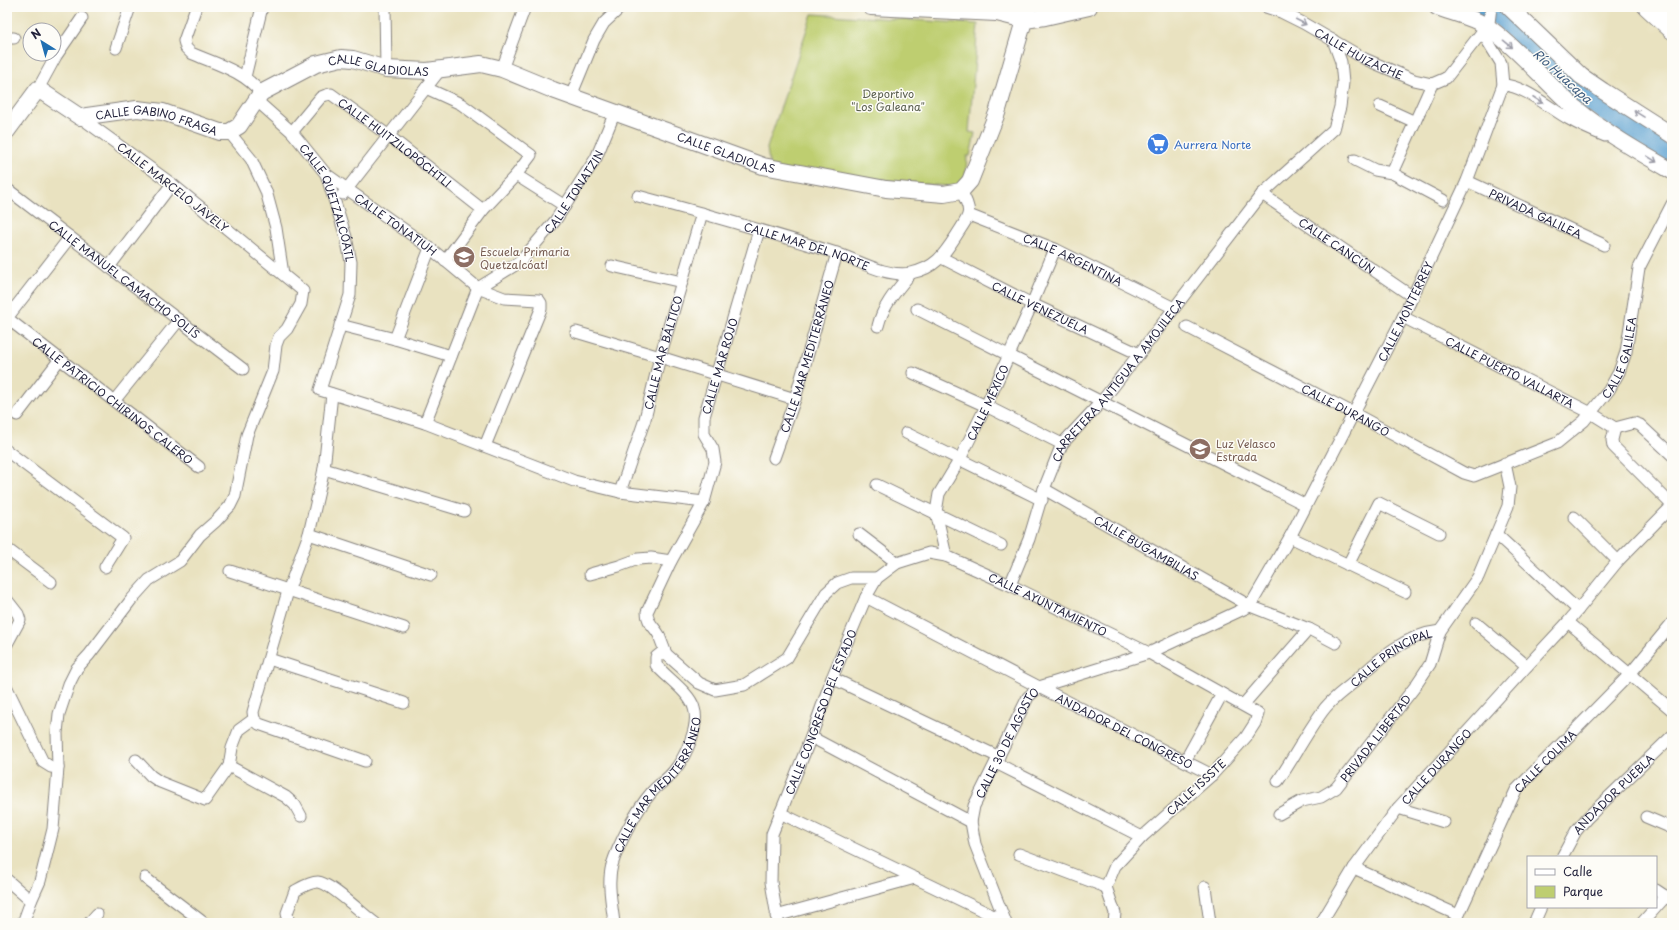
<svg xmlns="http://www.w3.org/2000/svg" width="1679" height="930" font-family="'Playpen Sans',sans-serif">
	<style>
		.green { fill: #bece70; stroke: #707856 }
		.lines { fill: none; stroke-linecap: round; stroke-linejoin: round }
		.river { stroke: #5ca1d1; stroke-width: 19 }
		.street-casing { stroke: #86827e; stroke-width: 13 }
		.secondary-casing { stroke: #86827e; stroke-width: 18 }
		.highway-casing { stroke: #86827e; stroke-width: 23 }
		.street { stroke: #fff; stroke-width: 11 }
		.secondary { stroke: #fff; stroke-width: 16 }
		.highway { stroke: #fff; stroke-width: 21 }
		.oneway { stroke: #9c9ca7 }
		.labels { text-anchor: middle; dominant-baseline: central; stroke-width: 3; stroke-linejoin: round; paint-order: stroke }
		.street-label { font-size: 11px; fill: #22223b; stroke: #fdfcf7 }
		.park-label { font-size: 11px; fill: #595e4e; stroke: #fdfcf7 }
		.shop-label { font-size: 11px; fill: #366cbe; stroke: #fdfcf7; text-anchor: start }
		.education-label { font-size: 11px; fill: #785e54; stroke: #fdfcf7; text-anchor: start }
		.water-label { font-size: 12px; font-style: italic; fill: #3c5b7e; stroke: #fdfcf7 }
	</style>
	<rect width="100%" height="100%" fill="#fdfcf7"/>
	<filter id="ink" filterUnits="userSpaceOnUse"><feTurbulence type="fractalNoise" baseFrequency=".025" numOctaves="2"/><feDisplacementMap in="SourceGraphic" scale="8" xChannelSelector="R" yChannelSelector="G"/><feConvolveMatrix kernelMatrix="1 2 1 2 8 2 1 2 1" color-interpolation-filters="sRGB"/></filter>
	<filter id="wash" filterUnits="userSpaceOnUse"><feTurbulence type="fractalNoise" baseFrequency=".012" numOctaves="4" result="noise"/><feDisplacementMap in="SourceGraphic" scale="16" xChannelSelector="R" yChannelSelector="G"/><feGaussianBlur stdDeviation="0.9" result="paint"/><feColorMatrix in="noise" values="0 0 0 0 0 0 0 0 0 0 0 0 0 0 0 0 0 1.4 0 .05"/><feComposite in="paint" operator="in"/></filter>
	<g filter="url(#wash)">
		<rect width="100%" height="100%" fill="#e9e2c0"/>
		<path class="green" d="M812,14L978,24L969,132L975,133L970,156H967L965,188L770,169L767,148Z"/>
		<g class="lines">
			<path class="river" d="M1478,7L1500,17L1563,80L1585,99L1660,148L1672,154"/>
		</g>
	</g>
	<g filter="url(#ink)">
		<g class="lines">
			<g class="street-casing">
				<g id="street">
					<path d="M196,7L184,41L186,48L191,53C216,64 244,71 261,93"/>
					<path d="M385,7L386,69"/>
					<path id="s1" d="M1266,7L1281,12L1303,23L1365,59L1414,80L1432,84"/>
					<path d="M7,38H14"/>
					<path d="M116,48L130,7"/>
					<path d="M502,69L525,7"/>
					<path d="M245,77L262,7"/>
					<path d="M1432,84L1446,78L1482,32"/>
					<path d="M1503,85C1523,85 1551,109 1569,119C1581,126 1593,131 1605,136"/>
					<path d="M426,88L461,104L531,155L516,175L483,210L445,261"/>
					<path d="M38,89L56,56L82,18"/>
					<path d="M571,96L594,40L604,23L621,7"/>
					<path id="s2" d="M256,100L292,132L326,174L346,237L351,262L350,295L320,390L425,423L574,481L620,492L704,502"/>
					<path d="M1380,106L1415,122"/>
					<path d="M229,132L251,159L266,191L276,228L283,274"/>
					<path id="s3" d="M292,132L321,97L326,95L331,94L389,136L483,210"/>
					<path d="M1355,160L1375,170L1392,173L1443,200"/>
					<path d="M1392,173L1432,84"/>
					<path id="s4" d="M326,174L430,248L478,288L504,298L539,300L541,303V309L485,446"/>
					<path d="M516,175L565,206"/>
					<path id="s5" d="M1467,181L1604,245"/>
					<path id="s6" d="M7,189L243,369"/>
					<path d="M343,194L440,70"/>
					<path id="s7" d="M1262,194L1413,297"/>
					<path id="s8" d="M638,196C703,213 768,232 833,252C856,259 886,278 911,273C935,268 943,256 956,236C969,215 974,214 961,191"/>
					<path id="s9" d="M969,215L1055,249L1174,308"/>
					<path id="s10" d="M942,258L1032,304L1139,354"/>
					<path d="M612,266L682,282"/>
					<path d="M109,267L172,184"/>
					<path id="s11" d="M478,288L520,262L555,221L596,158L615,112"/>
					<path d="M917,309L1306,505"/>
					<path id="s12" d="M1403,317L1591,413L1615,428"/>
					<path id="s13" d="M7,318L199,467"/>
					<path d="M7,318L70,237"/>
					<path d="M340,325L395,339L451,356"/>
					<path d="M878,326C883,305 897,290 911,273"/>
					<path id="s14" d="M1187,327L1353,413L1464,473L1474,476L1557,443L1584,421L1609,390L1619,372L1626,352L1639,268L1672,204"/>
					<path d="M576,332L660,357L795,399"/>
					<path d="M395,339L430,248"/>
					<path d="M913,373L986,406L1062,444"/>
					<path d="M332,394L324,469L309,534L288,591L253,712L254,719L259,724L365,761"/>
					<path d="M114,401L179,320"/>
					<path d="M17,415L60,359"/>
					<path d="M425,423L478,288"/>
					<path d="M1615,428L1612,440L1613,446L1672,505"/>
					<path d="M1615,428L1634,423L1640,425L1672,455"/>
					<path d="M906,433L1042,500"/>
					<path d="M7,451L123,538L105,567"/>
					<path id="s15" d="M774,458L795,399L837,253"/>
					<path d="M324,469L464,511"/>
					<path d="M877,485L1001,545"/>
					<path id="s16" d="M1044,489L1250,606L1309,629L1336,643"/>
					<path id="s17" d="M620,492L645,419L660,357L702,213"/>
					<path d="M1574,517L1618,561"/>
					<path d="M309,534L431,575"/>
					<path d="M859,534L897,563"/>
					<path d="M1496,534L1578,610"/>
					<path d="M1290,537L1405,592"/>
					<path d="M7,549L51,582"/>
					<path id="s18" d="M946,556L936,512L939,494L960,459L986,406L1032,304L1055,249"/>
					<path d="M1348,565L1379,503L1439,533"/>
					<path d="M230,571L404,628"/>
					<path d="M590,574L619,566L638,559L651,558L671,561"/>
					<path id="s19" d="M1010,585L1029,539L1044,489L1062,444L1102,401L1139,354L1262,194L1334,129L1340,107L1343,83L1341,62L1333,40"/>
					<path id="s20" d="M866,597L1039,687L1212,775"/>
					<path d="M7,600L18,614L20,620L7,644"/>
					<path id="s21" d="M1250,606L1290,537L1403,317L1467,181L1503,85L1501,63L1482,32L1489,23L1491,7"/>
					<path d="M1568,622L1672,710"/>
					<path d="M1476,623L1527,666"/>
					<path id="s22" d="M666,654C664,648 661,641 659,635C654,626 647,623 647,612L671,561L704,502L715,462L713,449L704,434V417L759,230"/>
					<path d="M269,659L404,703"/>
					<path d="M832,678L999,757"/>
					<path d="M7,688L43,762L51,767L58,768"/>
					<path d="M1243,705L1309,629"/>
					<path d="M811,737L971,822"/>
					<path d="M136,760L151,776L160,782L205,800L229,766L232,748L239,730L254,719"/>
					<path d="M1185,761L1222,694"/>
					<path d="M996,763L1142,837"/>
					<path d="M229,766L286,797L295,805L301,816"/>
					<path id="s23" d="M1278,781C1293,759 1306,734 1322,712C1330,700 1342,692 1353,683C1378,660 1404,635 1440,631"/>
					<path d="M1398,808L1444,822"/>
					<path d="M780,813L1004,921"/>
					<path id="s24" d="M1279,814L1302,801L1321,797L1336,788L1414,688L1430,664L1440,631L1478,577L1508,506L1510,487L1505,463"/>
					<path d="M1646,817L1672,828"/>
					<path d="M1019,854L1106,887"/>
					<path id="s25" d="M1562,857L1576,831L1587,818L1672,736"/>
					<path d="M1354,868L1458,915"/>
					<path d="M145,878L204,923"/>
					<path d="M7,880L31,901"/>
					<path d="M1205,887L1210,923"/>
					<path d="M1656,890L1671,900"/>
					<path d="M776,916L915,878"/>
					<path d="M23,923L31,901L40,881L53,829L58,768L57,733L59,714L69,684L77,668L89,655L131,600L149,580L180,561L200,535L216,521L230,506L235,496L247,435L273,371L276,345L279,337L287,329L301,304L303,291L172,184L80,117"/>
					<path d="M89,923L97,914"/>
					<path d="M284,923L288,919L287,913L295,891C302,887 310,882 318,882C329,882 364,915 375,923"/>
					<path id="s26" d="M614,923C612,905 607,883 612,865C618,845 637,809 651,793C657,785 667,780 673,772C685,758 700,726 694,708C690,693 666,677 656,665V657L661,653L666,654L699,683L715,690L744,685L787,658L826,593L837,583L851,578H877"/>
					<path id="s27" d="M778,923L771,882L772,834L811,737L832,678L866,597L877,578L897,563L929,553L946,556L1010,585L1149,653L1258,714L1255,723L1246,737L1212,775L1142,837L1115,866L1106,887L1115,913L1114,923"/>
					<path id="s28" d="M1006,923L975,844L971,822L974,806L1028,697L1039,687L1149,653L1250,606"/>
					<path id="s29" d="M1321,923L1354,868L1398,808L1527,666L1568,622L1618,561L1672,506"/>
					<path id="s30" d="M1455,923L1516,790L1630,674L1672,623"/>
					<path d="M1534,923L1541,907"/>
					<path d="M1642,923L1666,896"/>
				</g>
			</g>
			<g class="secondary-casing">
				<g id="secondary">
					<path d="M871,7L997,13L1025,20L1045,17L1089,7"/>
					<path d="M1437,7C1453,13 1473,17 1488,27C1520,50 1545,82 1575,108C1604,132 1639,152 1672,171"/>
					<path d="M1509,7L1581,76L1603,91L1672,135"/>
					<path d="M1646,7L1672,31"/>
					<path id="s31" d="M7,131L38,89L80,117L137,109L163,112L220,132H229L239,126L261,93L316,64L341,58L353,59L386,69L427,71L481,64L502,69L553,90L763,166L886,189L944,194L961,191L970,181L997,113L1028,7"/>
				</g>
			</g>
			<g class="highway-casing">
				<path id="highway" d="M1670,7L1672,9"/>
			</g>
			<use href="#street" class="street"/>
			<use href="#secondary" class="secondary"/>
			<use href="#highway" class="highway"/>
		</g>
		<defs><path id="oneway-shaft" d="M-6 0H5M1.5-3L5.5 0L1.5 3" fill="none" stroke-width="1.6" stroke-linecap="round" stroke-linejoin="round"/></defs>
		<g class="oneway">
			<use href="#oneway-shaft" transform="translate(1301 22) rotate(27)"/>
			<use href="#oneway-shaft" transform="translate(1508 44) rotate(39)"/>
			<use href="#oneway-shaft" transform="translate(1538 100) rotate(33)"/>
			<use href="#oneway-shaft" transform="translate(1639 114) rotate(-148)"/>
			<use href="#oneway-shaft" transform="translate(1652 159) rotate(32)"/>
		</g>
	</g>
	<defs>
		<g id="supermarket-disc" transform="scale(1.15)"><circle r="9.5" fill="#3f7fe0" stroke="#fdfcf7"/><path d="M-6-5.5h2.5l.6 2H6L4.5 2H-2.5L-4.4-4H-6ZM-1.5 3.2a1.3 1.3 0 1 0 .1 0ZM3 3.2a1.3 1.3 0 1 0 .1 0Z" fill="#fff"/></g>
		<g id="school-disc" transform="scale(1.15)"><circle r="9.5" fill="#8d6e63" stroke="#fdfcf7"/><path d="M0-5L7-2L0 1L-7-2ZM-4 1L0 2.5L4 1V4Q0 6-4 4Z" fill="#fff"/></g>
	</defs>
	<g fill-rule="evenodd">
		<use href="#supermarket-disc" x="1158" y="144"/>
		<use href="#school-disc" x="464" y="257"/>
		<use href="#school-disc" x="1200" y="449"/>
	</g>
	<g class="labels">
		<g class="street-label">
			<text stroke="none"><textPath href="#s1" startOffset="104">CALLE HUIZACHE</textPath></text>
			<text stroke="none"><textPath href="#s31" startOffset="433">CALLE GLADIOLAS</textPath></text>
			<text stroke="none"><textPath href="#s31" startOffset="181">CALLE GABINO FRAGA</textPath></text>
			<text stroke="none"><textPath href="#s3" startOffset="136">CALLE HUITZILOPÓCHTLI</textPath></text>
			<text stroke="none"><textPath href="#s31" startOffset="798">CALLE GLADIOLAS</textPath></text>
			<text transform="translate(173 187) rotate(38)">CALLE MARCELO JAVELY</text>
			<text stroke="none"><textPath href="#s11" startOffset="138">CALLE TONATZIN</textPath></text>
			<text stroke="none"><textPath href="#s2" startOffset="129">CALLE QUETZALCÓATL</textPath></text>
			<text stroke="none"><textPath href="#s5" startOffset="76">PRIVADA GALILEA</textPath></text>
			<text stroke="none"><textPath href="#s4" startOffset="86">CALLE TONATIUH</textPath></text>
			<text stroke="none"><textPath href="#s7" startOffset="91">CALLE CANCÚN</textPath></text>
			<text stroke="none"><textPath href="#s8" startOffset="176">CALLE MAR DEL NORTE</textPath></text>
			<text stroke="none"><textPath href="#s9" startOffset="113">CALLE ARGENTINA</textPath></text>
			<text stroke="none"><textPath href="#s6" startOffset="148">CALLE MANUEL CAMACHO SOLÍS</textPath></text>
			<text stroke="none"><textPath href="#s10" startOffset="110">CALLE VENEZUELA</textPath></text>
			<text stroke="none"><textPath href="#s21" startOffset="333">CALLE MONTERREY</textPath></text>
			<text stroke="none"><textPath href="#s17" startOffset="146">CALLE MAR BÁLTICO</textPath></text>
			<text stroke="none"><textPath href="#s15" startOffset="107">CALLE MAR MEDITERRÁNEO</textPath></text>
			<text stroke="none"><textPath href="#s14" startOffset="522">CALLE GALILEA</textPath></text>
			<text stroke="none"><textPath href="#s22" startOffset="313">CALLE MAR ROJO</textPath></text>
			<text stroke="none"><textPath href="#s12" startOffset="120">CALLE PUERTO VALLARTA</textPath></text>
			<text stroke="none"><textPath href="#s19" startOffset="235">CARRETERA ANTIGUA A AMOJILECA</textPath></text>
			<text stroke="none"><textPath href="#s13" startOffset="134">CALLE PATRICIO CHIRINOS CALERO</textPath></text>
			<text stroke="none"><textPath href="#s18" startOffset="167">CALLE MÉXICO</textPath></text>
			<text stroke="none"><textPath href="#s14" startOffset="179">CALLE DURANGO</textPath></text>
			<text stroke="none"><textPath href="#s16" startOffset="118">CALLE BUGAMBILIAS</textPath></text>
			<text stroke="none"><textPath href="#s27" startOffset="555">CALLE AYUNTAMIENTO</textPath></text>
			<text stroke="none"><textPath href="#s23" startOffset="171">CALLE PRINCIPAL</textPath></text>
			<text stroke="none"><textPath href="#s27" startOffset="221">CALLE CONGRESO DEL ESTADO</textPath></text>
			<text stroke="none"><textPath href="#s20" startOffset="291">ANDADOR DEL CONGRESO</textPath></text>
			<text stroke="none"><textPath href="#s24" startOffset="127">PRIVADA LIBERTAD</textPath></text>
			<text stroke="none"><textPath href="#s28" startOffset="195">CALLE 30 DE AGOSTO</textPath></text>
			<text stroke="none"><textPath href="#s30" startOffset="187">CALLE COLIMA</textPath></text>
			<text stroke="none"><textPath href="#s29" startOffset="195">CALLE DURANGO</textPath></text>
			<text stroke="none"><textPath href="#s26" startOffset="152">CALLE MAR MEDITERRÁNEO</textPath></text>
			<text transform="translate(1196 787) rotate(-43)">CALLE ISSSTE</text>
			<text stroke="none"><textPath href="#s25" startOffset="82">ANDADOR PUEBLA</textPath></text>
		</g>
		<g class="park-label">
			<text x="888" y="93">Deportivo<tspan x="888" dy="13">"Los Galeana"</tspan></text>
		</g>
		<g class="shop-label">
			<text x="1174" y="144">Aurrera Norte</text>
		</g>
		<g class="education-label">
			<text x="480" y="251">Escuela Primaria<tspan x="480" dy="13">Quetzalcóatl</tspan></text>
			<text x="1216" y="443">Luz Velasco<tspan x="1216" dy="13">Estrada</tspan></text>
		</g>
		<g class="water-label">
			<text transform="translate(1563 76) rotate(42)">Río Huacapa</text>
		</g>
	</g>
	<rect width="1679" height="930" fill="none" stroke="#fdfcf7" stroke-width="24"/>
	<rect x="1527" y="856" width="130" height="52" fill="#fdfcf7" stroke="#a5a5ac"/>
	<rect x="1535" y="869" width="20" height="6" fill="#ffffff" stroke="#a5a5ac"/>
	<text x="1563" y="876" font-size="12" fill="#22223b">Calle</text>
	<rect x="1535" y="886" width="20" height="12" fill="#bece70" stroke="#a5a5ac"/>
	<text x="1563" y="896" font-size="12" fill="#22223b">Parque</text>
	<g transform="translate(42 42) rotate(323)"><circle r="19" fill="#fdfcf7" stroke="#a5a5ac"/>
	<path d="M0-3L7 15L0 10L-7 15Z" fill="#1f6fb2"/>
	<text y="-6" font-size="11" font-weight="bold" text-anchor="middle" fill="#22223b">N</text>
	</g>
</svg>
